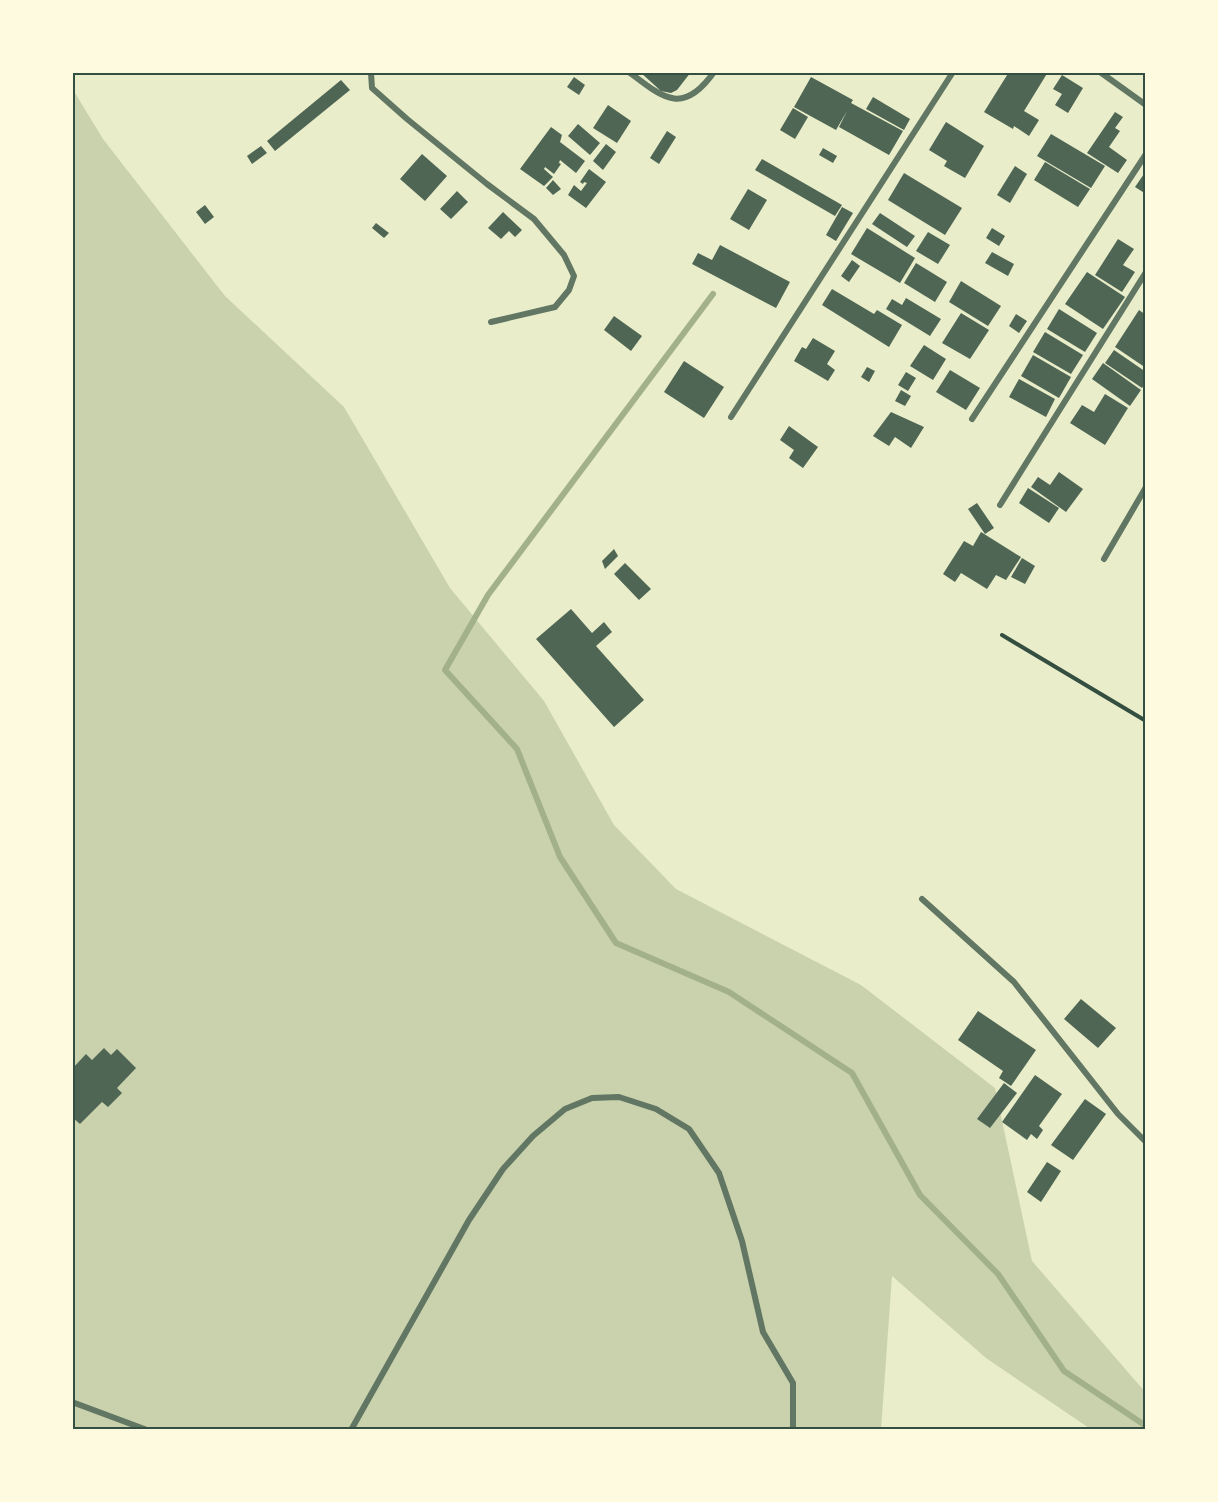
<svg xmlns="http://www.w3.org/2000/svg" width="1218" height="1502" font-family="'Times New Roman',serif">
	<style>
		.green { fill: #cad2ad }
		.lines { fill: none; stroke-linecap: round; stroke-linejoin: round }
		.stream { stroke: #a3b18a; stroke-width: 6 }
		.building { fill: #4f6655 }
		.path { stroke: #344e41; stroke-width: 4 }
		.minor { stroke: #617663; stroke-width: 6 }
		.neatline { fill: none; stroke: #344e41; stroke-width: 2 }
	</style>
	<rect width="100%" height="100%" fill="#e9edc9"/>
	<path class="green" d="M72,88L103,139L225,296L344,407L450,588L544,701L614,825L676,889L861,985L995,1088L1032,1261L1146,1393V1430H1092L986,1358L892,1276L881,1430H72Z"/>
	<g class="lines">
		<path class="stream" d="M713,294L488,595L445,670L517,749L560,857L616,943L729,992L852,1073L920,1195L998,1274L1064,1371L1146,1426"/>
	</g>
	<g class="building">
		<path d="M640,72H691L677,90L671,93L661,91Z"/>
		<path d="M1009,72H1048L1024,111L1039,120L1029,136L1014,126L1013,129L984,112Z"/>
		<path d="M1062,75L1083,88L1068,113L1055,105L1062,94L1053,89Z"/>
		<path d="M574,77L585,85L579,95L567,87Z"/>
		<path d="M811,77L853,100L851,103L903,131L889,155L839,127L847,111L836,130L794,107Z"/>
		<path d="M341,80L350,90L275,151L267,141Z"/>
		<path d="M873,97L910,119L904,130L866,109Z"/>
		<path d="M608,105L631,121L617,143L593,128Z"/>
		<path d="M793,108L808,117L795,139L780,130Z"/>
		<path d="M1115,112L1123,117L1115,128L1120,131L1109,147L1127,160L1118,173L1087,153Z"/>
		<path d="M946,122L984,146L965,178L944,166L947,161L929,150Z"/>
		<path d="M578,124L600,143L590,155L568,136Z"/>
		<path d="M551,127L562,135L560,142L585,161L576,173L560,160L559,163L561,164L554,174L545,167L544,169L553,177L544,186L520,169Z"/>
		<path d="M667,131L676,137L659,164L650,158Z"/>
		<path d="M1051,134L1105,166L1091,188L1037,156Z"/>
		<path d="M606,144L616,152L603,170L593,161Z"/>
		<path d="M261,146L267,153L252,164L247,156Z"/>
		<path d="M823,148L837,156L833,163L819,155Z"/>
		<path d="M422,154L447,176L425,201L400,179Z"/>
		<path d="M762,159L842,205L835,216L755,170Z"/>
		<path d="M1045,162L1090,189L1078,207L1034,180Z"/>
		<path d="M1015,166L1027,174L1010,203L997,195Z"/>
		<path d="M589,169L606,182L586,208L568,195L574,185L581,191L587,183L584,182L583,184L580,182Z"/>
		<path d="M1146,171V194L1135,187Z"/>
		<path d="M904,173L962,208L945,235L888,200Z"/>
		<path d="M553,180L561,189L553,195L546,188Z"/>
		<path d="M748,189L767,200L749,230L730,219Z"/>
		<path d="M457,191L468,202L451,219L440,209Z"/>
		<path d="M205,205L214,217L205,224L196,212Z"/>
		<path d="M842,207L853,213L836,241L826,235Z"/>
		<path d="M503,212L522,230L515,237L509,231L501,239L488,228Z"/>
		<path d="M880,213L915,236L907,247L872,224Z"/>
		<path d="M376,223L389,233L384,238L372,228Z"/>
		<path d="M867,228L915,258L900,283L851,254Z"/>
		<path d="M992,228L1005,236L999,246L986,238Z"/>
		<path d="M928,232L950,245L938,264L916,251Z"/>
		<path d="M1118,239L1134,249L1123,265L1135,272L1122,292L1095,275Z"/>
		<path d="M720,245L790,282L776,308L692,264L698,253L712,260Z"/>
		<path d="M992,252L1014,264L1008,276L985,263Z"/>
		<path d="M852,260L860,266L849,282L841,276Z"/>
		<path d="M916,263L947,282L935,302L904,283Z"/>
		<path d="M1087,272L1125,297L1103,329L1065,304Z"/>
		<path d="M961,281L1001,306L988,326L949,302Z"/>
		<path d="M832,289L874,314L877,310L902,325L889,347L822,305Z"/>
		<path d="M906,298L941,319L930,336L886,309L892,299L902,305Z"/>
		<path d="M1059,309L1097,333L1085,352L1047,329Z"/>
		<path d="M1139,310L1146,315V368L1115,347Z"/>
		<path d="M961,313L989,330L970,359L942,343Z"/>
		<path d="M1016,314L1027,321L1019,333L1009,326Z"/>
		<path d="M614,316L642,336L631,351L604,330Z"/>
		<path d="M1045,332L1083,355L1071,374L1033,352Z"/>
		<path d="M813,338L835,351L827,364L835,370L828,381L794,361L802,347L806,349Z"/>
		<path d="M924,345L946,359L933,380L910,366Z"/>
		<path d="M1114,350L1146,372V382L1142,388L1105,363Z"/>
		<path d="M1033,355L1071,377L1059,398L1021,376Z"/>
		<path d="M684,361L724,387L704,418L664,392Z"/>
		<path d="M1103,363L1141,390L1130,406L1092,379Z"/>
		<path d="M867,367L875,371L869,382L861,377Z"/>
		<path d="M950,370L980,388L966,410L936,392Z"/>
		<path d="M906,372L916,378L908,391L898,385Z"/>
		<path d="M1019,379L1055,399L1046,417L1009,397Z"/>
		<path d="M901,390L911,396L905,406L895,401Z"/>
		<path d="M1105,394L1128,408L1105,445L1070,423L1082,405L1094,412Z"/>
		<path d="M891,412L924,427L911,448L895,437L889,446L873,436Z"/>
		<path d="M789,426L818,447L803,468L789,458L794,450L780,440Z"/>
		<path d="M1059,472L1083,489L1066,512L1031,487L1038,477L1050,485Z"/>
		<path d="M1028,488L1059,508L1049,523L1019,503Z"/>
		<path d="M977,503L994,528L985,534L968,509Z"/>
		<path d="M981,532L1021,557L1006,580L996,575L987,589L961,573L955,582L943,574L964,541L973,546Z"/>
		<path d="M614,549L618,556L605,569L602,561Z"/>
		<path d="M1022,558L1035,566L1025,584L1011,577Z"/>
		<path d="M625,563L651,589L639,600L614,574Z"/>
		<path d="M571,609L592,633L604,622L612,632L596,646L644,700L614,727L536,639Z"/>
		<path d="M1081,999L1116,1028L1098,1048L1064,1019Z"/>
		<path d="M978,1011L1036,1050L1011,1086L999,1078L1003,1071L958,1040Z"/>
		<path d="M104,1048L111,1055L117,1049L136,1068L117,1088L122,1093L108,1107L102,1102L80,1124L72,1117V1069L86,1054L92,1060Z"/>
		<path d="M1035,1075L1062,1094L1039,1126L1043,1130L1037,1139L1031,1134L1027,1140L1002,1122Z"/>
		<path d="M1004,1083L1017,1093L990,1128L977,1119Z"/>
		<path d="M1085,1099L1106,1114L1073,1160L1051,1145Z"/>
		<path d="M1047,1162L1061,1171L1041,1202L1027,1192Z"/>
	</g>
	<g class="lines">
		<path class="path" d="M1002,635L1146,721"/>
		<g class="minor">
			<path d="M373,72L371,73L372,88L407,119L487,184L534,219L564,255L574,276L569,290L555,307L491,322"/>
			<path d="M629,72C663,98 683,116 714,72"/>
			<path d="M1100,72L1146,105"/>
			<path d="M731,417L953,72"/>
			<path d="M972,419L1146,154"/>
			<path d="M1000,505L1146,272"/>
			<path d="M1104,559L1146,487"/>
			<path d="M922,899L1014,982L1118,1114L1146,1142"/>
			<path d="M72,1402L147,1430"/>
			<path d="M351,1430L469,1220L503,1169L533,1136L565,1109L592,1098L619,1097L656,1109L689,1129L719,1173L742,1241L763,1332L793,1383V1430"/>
		</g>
	</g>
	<rect width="1218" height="1502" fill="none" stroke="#fefae0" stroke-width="147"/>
	<rect x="74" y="74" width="1070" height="1354" class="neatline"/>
</svg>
